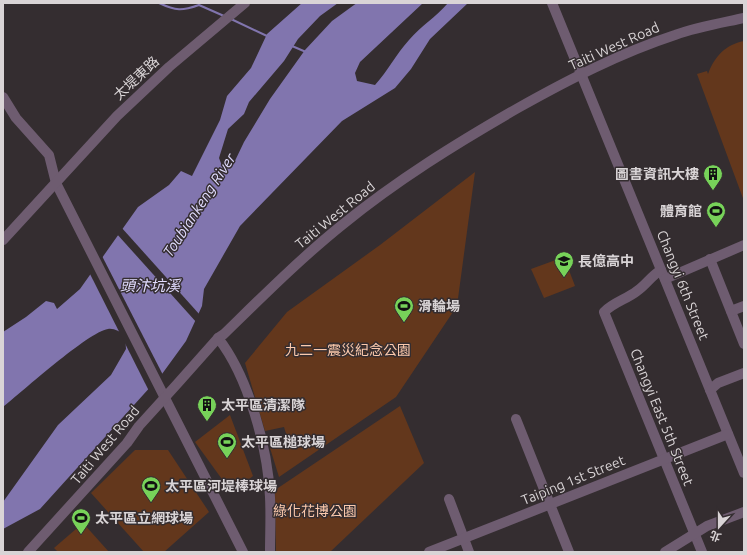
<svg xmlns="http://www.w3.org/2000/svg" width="747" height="555" font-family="Ubuntu,'Noto Sans TC',sans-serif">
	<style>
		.green { fill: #63371c }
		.water { fill: #8175ae }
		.pier { fill: #342d30 }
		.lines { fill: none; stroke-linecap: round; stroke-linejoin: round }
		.stream { stroke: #8175ae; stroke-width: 2 }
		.minor { stroke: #6e5c70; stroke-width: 10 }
		.labels { text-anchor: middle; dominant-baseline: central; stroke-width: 3; stroke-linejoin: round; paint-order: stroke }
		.street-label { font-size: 14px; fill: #d9d4d6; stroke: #342d30 }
		.poi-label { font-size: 14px; font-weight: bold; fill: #d9d4d6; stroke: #342d30; text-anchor: start }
		.park-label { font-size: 14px; fill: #fcc9ac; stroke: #342d30 }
		.water-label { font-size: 15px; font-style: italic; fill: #e1dcfe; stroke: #342d30 }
	</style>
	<rect width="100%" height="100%" fill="#342d30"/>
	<g class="green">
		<path d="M744,41V201L697,74L707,71L708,74C715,56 725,45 744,41Z"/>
		<path d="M475,172L457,306L396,397L279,477L270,448L289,443L284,427L265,431L245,363L287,312L380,245Z"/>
		<path d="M564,257L575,286L544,298L531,269Z"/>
		<path d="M400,406L424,463L330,552H276L275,490Z"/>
		<path d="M230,415L253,476L232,493L195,442Z"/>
		<path d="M135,450H168L209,512L164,552H144L91,493Z"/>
		<path d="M83,523L109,552H58L54,548Z"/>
	</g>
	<path class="water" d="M302,3H338L320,16L298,39L284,61L249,102L244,114L228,129L219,158L222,166L227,168L233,165L244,142L270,99L305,50L332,21L354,5L357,3H423L360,62L355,73L357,81L375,85C388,71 396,54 409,40C421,26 436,17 448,3H468L430,39L411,69L395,88L342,121L240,226L204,289L202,306L186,341L162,374L40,509L3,529V502L58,425L111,375L126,349L125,335C120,332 114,328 108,329C88,332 22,392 3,407V332L26,317L46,301L54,303L57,309L80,289L138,207L169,185L181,171L192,176L220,120L227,96L251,68L267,34Z"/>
	<g class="pier">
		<path d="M121,227L200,315L197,323L116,233Z"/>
		<path d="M101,254L163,375L149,391L89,272Z"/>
	</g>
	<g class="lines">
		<g class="stream">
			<path d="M159,3C176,11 182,11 199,5L224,16"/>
			<path d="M231,19L267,36"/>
			<path d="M292,46L306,52"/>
		</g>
		<g class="minor">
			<path d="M552,3L744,473"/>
			<path d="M3,97L16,118L49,155L56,183L243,552"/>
			<path d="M3,240L117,116L169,67L245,3"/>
			<path d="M710,259L744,344"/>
			<path d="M661,270C651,276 646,285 637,291C627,299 614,302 604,312L702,552"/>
			<path d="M665,279L744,245"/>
			<path d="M731,311L744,306"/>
			<path d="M218,338C248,376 268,448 270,497C271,515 270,534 270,552"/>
			<path d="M710,390L718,383L744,373"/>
			<path d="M516,419L569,552"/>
			<path d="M449,499L469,552"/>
			<path d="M28,552L127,443L139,426L178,383L218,338L224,334C263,296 301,258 342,225C397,180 457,143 518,108C568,80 620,53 675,35C697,27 721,23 744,18"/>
			<path d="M429,552L728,434"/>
			<path d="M665,552L707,526L744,512"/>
		</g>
	</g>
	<defs>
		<g id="building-pin" transform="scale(1)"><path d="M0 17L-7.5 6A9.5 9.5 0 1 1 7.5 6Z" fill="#77d259" stroke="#342d30"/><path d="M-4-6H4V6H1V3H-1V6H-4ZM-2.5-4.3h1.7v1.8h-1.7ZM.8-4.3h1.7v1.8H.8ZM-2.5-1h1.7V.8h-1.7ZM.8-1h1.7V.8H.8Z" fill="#111"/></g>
		<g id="stadium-pin" transform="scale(1)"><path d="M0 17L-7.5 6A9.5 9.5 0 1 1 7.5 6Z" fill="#77d259" stroke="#342d30"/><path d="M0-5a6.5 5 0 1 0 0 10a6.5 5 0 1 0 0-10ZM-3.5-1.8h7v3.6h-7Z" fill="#111"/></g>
		<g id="school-pin" transform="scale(1)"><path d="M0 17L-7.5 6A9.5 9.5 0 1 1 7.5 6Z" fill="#77d259" stroke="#342d30"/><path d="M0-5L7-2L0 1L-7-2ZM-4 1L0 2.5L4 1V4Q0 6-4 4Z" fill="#111"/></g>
	</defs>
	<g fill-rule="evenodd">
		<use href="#building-pin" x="713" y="174"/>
		<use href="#stadium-pin" x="716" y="211"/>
		<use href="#school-pin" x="564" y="261"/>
		<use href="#stadium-pin" x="404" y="306"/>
		<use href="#building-pin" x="207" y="405"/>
		<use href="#stadium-pin" x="227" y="442"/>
		<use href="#stadium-pin" x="151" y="486"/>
		<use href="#stadium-pin" x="81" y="518"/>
	</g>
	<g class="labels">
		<g class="street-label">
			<text transform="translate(614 46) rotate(-24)">Taiti West Road</text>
			<text transform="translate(136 78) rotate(-43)">太堤東路</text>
			<text transform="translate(335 215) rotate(-39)">Taiti West Road</text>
			<text transform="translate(683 285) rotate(68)">Changyi 6th Street</text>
			<text transform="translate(662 417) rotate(68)">Changyi East 5th Street</text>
			<text transform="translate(105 445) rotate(-50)">Taiti West Road</text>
			<text transform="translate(573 480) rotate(-22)">Taiping 1st Street</text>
		</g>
		<g class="poi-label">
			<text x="699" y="174" text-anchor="end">圖書資訊大樓</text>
			<text x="702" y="211" text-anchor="end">體育館</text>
			<text x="578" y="261">長億高中</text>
			<text x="418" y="306">滑輪場</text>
			<text x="221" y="405">太平區清潔隊</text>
			<text x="241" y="442">太平區槌球場</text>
			<text x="165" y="486">太平區河堤棒球場</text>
			<text x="95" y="518">太平區立網球場</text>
		</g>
		<g class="park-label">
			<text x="348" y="350">九二一震災紀念公園</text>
			<text x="315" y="511">綠化花博公園</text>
		</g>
		<g class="water-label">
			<text transform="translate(199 205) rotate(-57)">Toubiankeng River</text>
			<text x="150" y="285">頭汴坑溪</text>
		</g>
	</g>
	<rect width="747" height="555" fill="none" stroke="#d9d4d6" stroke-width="8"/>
	<g transform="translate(719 527) rotate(201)" stroke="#342d30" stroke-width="3" paint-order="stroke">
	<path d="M0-3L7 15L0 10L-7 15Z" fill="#d9d4d6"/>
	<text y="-6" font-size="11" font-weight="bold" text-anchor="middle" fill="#d9d4d6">北</text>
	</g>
</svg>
